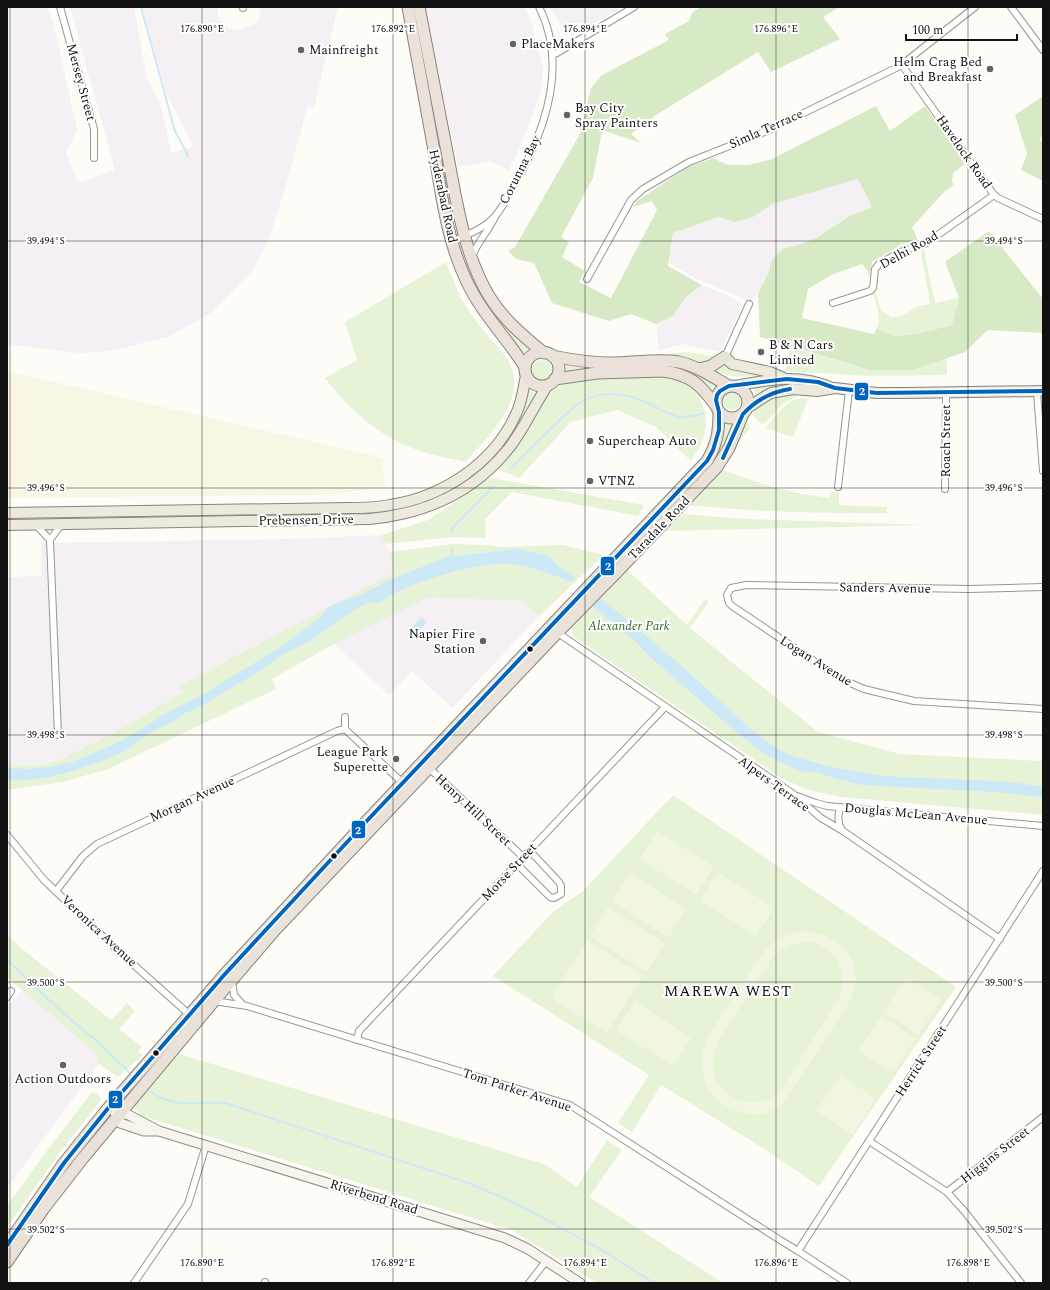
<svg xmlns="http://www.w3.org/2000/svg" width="1050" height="1290" font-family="Spectral,serif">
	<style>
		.industrial { fill: #f5f0f3 }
		.farmland { fill: #f9f7e4 }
		.green { fill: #e7f3d7 }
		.forest { fill: #d8eac5 }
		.pitch { fill: #f0f6e1; fill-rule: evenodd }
		.water { fill: #cde8f7 }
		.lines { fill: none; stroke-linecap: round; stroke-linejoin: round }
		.stream { stroke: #cde8f7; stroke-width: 2 }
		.street-casing { stroke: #979795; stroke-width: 8 }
		.secondary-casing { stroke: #8e8d8b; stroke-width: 11 }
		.primary-casing { stroke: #858482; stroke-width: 12 }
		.highway-casing { stroke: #858482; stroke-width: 13 }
		.street { stroke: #fffffe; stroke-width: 6 }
		.secondary { stroke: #f6f4eb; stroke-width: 9 }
		.primary { stroke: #ede9dc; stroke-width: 10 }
		.highway { stroke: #eae1d8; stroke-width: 11 }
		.bus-1-casing { stroke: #fff; stroke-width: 7 }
		.bus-1 { stroke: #0065bd; stroke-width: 4 }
		.ticks { fill: none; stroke: #111; stroke-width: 1; stroke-opacity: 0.45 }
		.poi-dot { fill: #646362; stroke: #fff; stroke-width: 1.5 }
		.bus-dot { fill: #111; stroke: #fff; stroke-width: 1.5 }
		.labels { text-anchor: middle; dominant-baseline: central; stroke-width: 4; stroke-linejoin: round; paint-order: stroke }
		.poi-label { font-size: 13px; fill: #111; stroke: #fff; text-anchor: start }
		.street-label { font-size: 13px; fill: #111; stroke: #fff }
		.park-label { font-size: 13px; font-style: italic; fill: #2f6b1f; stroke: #fff }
		.quarter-label { font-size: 15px; letter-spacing: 1px; fill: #111; stroke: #fff }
		.ticks-label { font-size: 10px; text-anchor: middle; fill: #111; stroke: #fff; stroke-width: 4; stroke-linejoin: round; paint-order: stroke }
		.line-badge { stroke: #fff; stroke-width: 1.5 }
		.badge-label { font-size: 11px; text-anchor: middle; font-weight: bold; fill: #fff }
	</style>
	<rect width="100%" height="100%" fill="#fdfcf7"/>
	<g class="industrial">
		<path d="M7,7H48L58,42L77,130L66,153L78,183L115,170L70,7H134L147,79L162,109L171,153L193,147L166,92L142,7H218V17L227,28L239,30L257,23L261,7H338L314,107H307L304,119L285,189L268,241L254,269L211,313L170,336L110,351L79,353L7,344Z"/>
		<path d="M425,7H524L530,18L543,67L541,91L526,133L509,170L489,161L458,167Z"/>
		<path d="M549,7H616L618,10L572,35L564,30Z"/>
		<path d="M858,179L873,206L850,216L818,237L802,244L782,249L771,261L769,272L758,293L751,302L695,278L669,263L673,233L718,217L735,222L753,217L772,204Z"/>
		<path d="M702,285L731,297L742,304L720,352L683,344L659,350L656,324L673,316L686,297Z"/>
		<path d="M381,535L389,552L393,573L179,686L183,692L119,730L57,761L33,766L7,764V577L41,576V543L290,539Z"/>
		<path d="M427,598L523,601L539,616L452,708L412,671L389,695L334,644Z"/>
		<path d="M22,990L94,1052L99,1064L7,1188V1009Z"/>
	</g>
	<path class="farmland" d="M7,371L384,458L383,466L386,488L319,495L7,498Z"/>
	<g class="green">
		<path d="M411,7H415L443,151L450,212L456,234H455L449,213Z"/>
		<path d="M923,245L935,303L959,298L952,325L916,334L894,336L877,328C881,317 877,303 872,293L875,291L881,310L891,317L902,316L918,306L930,304L920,247Z"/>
		<path d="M446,262C451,274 455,285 460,296C465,306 473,316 479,325C488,337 500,347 508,360C530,398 489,436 465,462C448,458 429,455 412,448C376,434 348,408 325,378L357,360L345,322Z"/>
		<path d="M473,276L492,310L517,339L530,349L524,353L521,352L481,293Z"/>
		<path d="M790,347L869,370H913L947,358V375L868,376L785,371Z"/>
		<path d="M685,352L718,357L703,364L690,359L670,355V354Z"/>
		<circle cx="542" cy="370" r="10"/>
		<path d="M725,363L768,375C749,377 731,379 713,370Z"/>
		<path d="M568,364L594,367L664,365L682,367L704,377L715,385L711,388H709L692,375L596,369H581L566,372V365Z"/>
		<path d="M654,375C663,376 673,377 681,381C689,384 695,391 699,398C712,421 705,440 691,461L656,427L617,410L571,422L519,478L498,469L515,449L546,398L557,388L568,382L596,378Z"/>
		<path d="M784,383L793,385H782L755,395L754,388Z"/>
		<path d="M529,390L535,393V396L513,428L527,391Z"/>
		<circle cx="732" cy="401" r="9"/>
		<path d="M788,394H797V396L783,404L765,423L761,424L755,418L753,414C759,401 775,397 788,394Z"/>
		<path d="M802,398L808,399L793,437L765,428C776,417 786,399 802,398Z"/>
		<path d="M746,422L749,424L750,429L736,445Z"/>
		<path d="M724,423L731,425L732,427L716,461L673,507L671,505L704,470Z"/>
		<path d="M723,470L772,487L802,494L830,498V492L839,491V505L887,507V513C819,514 751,511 684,505Z"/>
		<path d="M485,477L644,505L638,516L512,492L485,519L486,538L454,537L385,544L381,535L428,520L458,500Z"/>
		<path d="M683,514L745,519L930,525L665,531Z"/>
		<path d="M453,544L486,545L499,547L563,545L604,555L539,616L523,601L427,598L334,644L272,679L276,689L108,769L63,782L7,790V764L33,766L57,761L119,730L183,692L179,686L393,573L389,552Z"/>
		<path d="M625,568L687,625L705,599L709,602L690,628L818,732L900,754L1043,761V815L841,797L808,790L780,777L574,637L571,626Z"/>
		<path d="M673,795L956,987L819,1186L766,1150L661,1085L632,1132L618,1123L649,1075L493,976L553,912L583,891Z"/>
		<path d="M7,935L20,947L111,1020L127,1003L135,1011L119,1029L142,1047L138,1051L143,1055L118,1077L99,1064L94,1052L7,977Z"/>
		<path d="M176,1053L544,1164L577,1187L607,1140L622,1150L589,1197L723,1283H597L512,1230L142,1116L135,1109V1102Z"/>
		<path d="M92,1092L98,1094L101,1100L63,1148L7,1227V1206L43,1156Z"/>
	</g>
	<g class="forest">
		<path d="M701,7H839L823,17L840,39L771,72L758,52L656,115L631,134L641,143L602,130L593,178L561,237L569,242L562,257L585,271L579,282L611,298L657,210L652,201L633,207L637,201L688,167L713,158L728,165H748L772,159L876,106L890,131L925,106L965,164L953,173L952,181L954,185L945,191L912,227L918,240L902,244L872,262L869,279V273L862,264L831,275L808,289L802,318L874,334L877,328L894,336L916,334L952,325L959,298L945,262L989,231L1043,299V333L988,330L965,352L913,370H869L760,337L758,293L769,272L771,261L782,249L802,244L818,237L850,216L872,207L858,179L772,204L753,217L735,222L718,217L673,233L668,266L702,285L686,297L673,316L656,324L631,314L609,321L552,303L534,263L516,259L508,251L515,247L580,134L591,88L602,75L669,40L665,34L689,21L692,13Z"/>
		<path d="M1043,96V134L1040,139L1043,144V181L1021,170L1027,154L1015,115Z"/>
	</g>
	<g class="pitch">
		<path d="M657,831L714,867L696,895L640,859Z"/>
		<path d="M718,872L774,908L756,936L700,900Z"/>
		<path d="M630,873L686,909L668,938L612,901Z"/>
		<path d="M608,907L665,943L647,972L590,936Z"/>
		<path d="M802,931C824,932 847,943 854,966C858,978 854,991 849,1003L787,1098C784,1102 781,1106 777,1109C768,1114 757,1115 747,1113C713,1108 696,1079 704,1047C707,1035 717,1023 723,1012C736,993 749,973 762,954C775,939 783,935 802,931ZM809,942C839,949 847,969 839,998L779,1093C753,1114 712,1097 713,1062C713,1054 716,1046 719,1039L772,958C783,947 793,943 809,942Z"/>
		<path d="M587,941L643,975L607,1033L551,998Z"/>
		<path d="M906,977L941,1000L918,1035L883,1012Z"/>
		<path d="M635,1001L691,1038L673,1066L616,1030Z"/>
		<path d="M881,1016L916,1038L893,1073L858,1051Z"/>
		<path d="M841,1075L876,1099L852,1135L816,1111Z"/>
	</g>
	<g class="water">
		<path d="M516,549L549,556L558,566L575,578L572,581L566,580C551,574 535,568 519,565C487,559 427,578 397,592C391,594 385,599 379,603L371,602L357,608L310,641L280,656L266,667L198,708L185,713L176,720L149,733L125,751L100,762L65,773L39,779L12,781L7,779V768L29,769L55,766L75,761L115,744L142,729L163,715L202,695L279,648L321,617L327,608L341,601L357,597L387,581L447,557Z"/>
		<path d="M601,599L623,616L685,669L752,730L772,745L789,755L827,766L883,776L1011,782L1043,787V797L996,792L862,785L838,779L815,772H805L784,764L765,754L736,732L650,657L635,641L593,607V603L595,600Z"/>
		<path d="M422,617L427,622L415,634L410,629Z"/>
	</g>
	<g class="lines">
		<g class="stream">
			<path d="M141,7L175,131L188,156"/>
			<path d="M511,468L568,412C593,389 620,390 650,404C660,409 670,415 681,417C689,418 697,415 705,413"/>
			<path d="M451,533L453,527L494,486"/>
			<path d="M452,548V558"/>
			<path d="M7,960L65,1015L97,1041L132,1075"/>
			<path d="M145,1088C150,1091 156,1096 161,1098C181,1107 205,1101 226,1103L471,1184L517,1204L602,1250L654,1283"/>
		</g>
		<g class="street-casing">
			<g id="street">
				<path d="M60,7L94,129V158"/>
				<path d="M1011,7L1043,50"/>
				<path d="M243,8V7"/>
				<path d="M552,55L557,53L634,7"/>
				<path d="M902,65L994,195L998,198L1043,219"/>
				<path d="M452,242C466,235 486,228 496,215C503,207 508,196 513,187C544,134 569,66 539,7"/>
				<path d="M472,257C477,242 488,232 495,217"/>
				<path d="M587,279L631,200L643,189L689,162L767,131L900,66L975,7"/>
				<path d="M833,303L870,291L873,288L875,269L879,264L900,252L925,244L994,195"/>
				<path d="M725,357L749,304"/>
				<path d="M1037,392L1043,471"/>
				<path d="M838,487L849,390"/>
				<path d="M945,489L946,393"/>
				<path d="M36,525L50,540"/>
				<path d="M1043,587L969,589L746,585L731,588L727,595L729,603L732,606L841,679L864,689L914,701L1043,709"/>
				<path d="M555,631L792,793L821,818L843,831L1000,939"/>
				<path d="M345,729V717"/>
				<path d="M58,735L50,540L61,525"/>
				<path d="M427,766L523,857"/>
				<path d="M797,796L816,803L827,806L1043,826"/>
				<path d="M840,807C838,817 837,822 842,830"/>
				<path d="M7,835L44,880L116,949L191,1016"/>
				<path d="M517,864L550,897L554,898L561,894V886L559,882L530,851"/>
				<path d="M56,891L83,856L97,844L337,731L345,729L348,732L404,784"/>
				<path d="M232,981L234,995L242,1004"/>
				<path d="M7,997L11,991"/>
				<path d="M214,1001L247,1006L570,1105L780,1240L798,1251L847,1283"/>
				<path d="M357,1040L359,1031L665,707"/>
				<path d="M869,1141L947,1192L965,1212L1021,1283"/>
				<path d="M947,1192L1043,1117"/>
				<path d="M798,1251L1043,871"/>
				<path d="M265,1282V1283"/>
				<path d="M134,1283L188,1204L206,1145"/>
				<path d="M529,1283L546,1261"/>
			</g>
		</g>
		<g class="secondary-casing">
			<g id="secondary">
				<path d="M109,1107L118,1115L120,1123L144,1131H157"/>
				<path d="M118,1115L127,1114L159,1131L505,1238L528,1249L580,1283"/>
			</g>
		</g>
		<g class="primary-casing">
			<g id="primary">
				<path d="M725,357L732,364L770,372L782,377"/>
				<path d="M735,386C771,379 799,374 833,388"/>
				<path d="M746,409L764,397L771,393L793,389L817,391L835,388L877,393H904L1043,391"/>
				<path d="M7,513L348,508C362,508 376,508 390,505C443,497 494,463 516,414C522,402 523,389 526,376"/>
				<path d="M7,525L369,519C426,514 473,493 509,448C524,429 534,405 548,385"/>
			</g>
		</g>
		<g class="highway-casing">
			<g id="highway">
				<path d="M408,7C417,57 426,107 435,156C442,199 448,243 467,282C482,314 507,338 525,367"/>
				<path d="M419,7C429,57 438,107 448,157C457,204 464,254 489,296C503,319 523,336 544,353"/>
				<circle cx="542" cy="369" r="17"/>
				<path d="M552,356C572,360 592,363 612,363C633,363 659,358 679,362C697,366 713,377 729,386"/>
				<path d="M699,369L711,366L725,357"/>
				<path d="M555,379L597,373L663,371C691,375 700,384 716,406"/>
				<circle cx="732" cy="402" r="16"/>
				<path d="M7,1245L64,1163L109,1107L225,974L362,826L707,461C717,444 719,432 719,412"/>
				<path d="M7,1262L44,1208L83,1158L214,1001L275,930L557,633L617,572L717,467L729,448L743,414"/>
			</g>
		</g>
		<use href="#street" class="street"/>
		<use href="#secondary" class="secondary"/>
		<use href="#primary" class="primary"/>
		<use href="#highway" class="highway"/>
		<g class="bus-1-casing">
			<g id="bus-1">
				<path d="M723,458L743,414C756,400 771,392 790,389"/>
				<path d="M7,1245L64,1163L109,1107L225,974L362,826L707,461L713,450L719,430V412L716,400L717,395L720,391L729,386L787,379L818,382L835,388L877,393L1043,391"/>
			</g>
		</g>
		<use href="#bus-1" class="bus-1"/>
	</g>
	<path class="ticks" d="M10,7V1283M202,7V1283M393,7V1283M585,7V1283M776,7V1283M968,7V1283M7,241H1043M7,488H1043M7,735H1043M7,982H1043M7,1229H1043"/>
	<g class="poi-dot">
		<circle cx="513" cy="44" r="4"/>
		<circle cx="301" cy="50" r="4"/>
		<circle cx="990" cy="69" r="4"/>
		<circle cx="567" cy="115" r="4"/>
		<circle cx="761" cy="352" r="4"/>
		<circle cx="590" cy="441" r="4"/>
		<circle cx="590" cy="481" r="4"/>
		<circle cx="483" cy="641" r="4"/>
		<circle cx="396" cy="759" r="4"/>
		<circle cx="63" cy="1065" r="4"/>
	</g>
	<g class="bus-dot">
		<circle cx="530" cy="649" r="3.5"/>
		<circle cx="334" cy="856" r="3.5"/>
		<circle cx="156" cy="1053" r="3.5"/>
	</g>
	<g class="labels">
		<g class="poi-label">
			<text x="521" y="44">PlaceMakers</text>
			<text x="309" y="50">Mainfreight</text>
			<text x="982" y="62" text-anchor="end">Helm Crag Bed<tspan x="982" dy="15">and Breakfast</tspan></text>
			<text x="575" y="108">Bay City<tspan x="575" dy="15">Spray Painters</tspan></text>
			<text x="769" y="345">B &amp; N Cars<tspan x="769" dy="15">Limited</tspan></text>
			<text x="598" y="441">Supercheap Auto</text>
			<text x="598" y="481">VTNZ</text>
			<text x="475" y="634" text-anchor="end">Napier Fire<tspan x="475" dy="15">Station</tspan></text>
			<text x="388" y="752" text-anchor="end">League Park<tspan x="388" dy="15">Superette</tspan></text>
			<text x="63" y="1079" text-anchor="middle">Action Outdoors</text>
		</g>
		<g class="street-label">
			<text transform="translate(81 82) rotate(75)">Mersey Street</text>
			<text transform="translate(766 129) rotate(-24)">Simla Terrace</text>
			<text transform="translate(964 152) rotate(55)">Havelock Road</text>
			<text transform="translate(520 170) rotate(-63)">Corunna Bay</text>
			<text transform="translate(443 196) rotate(78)">Hyderabad Road</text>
			<text transform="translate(909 250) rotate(-29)">Delhi Road</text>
			<text transform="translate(946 441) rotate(-90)">Roach Street</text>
			<text transform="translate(306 520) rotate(-1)">Prebensen Drive</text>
			<text transform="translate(659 528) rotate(-46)">Taradale Road</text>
			<text transform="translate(885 588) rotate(1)">Sanders Avenue</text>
			<text transform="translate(816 661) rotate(32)">Logan Avenue</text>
			<text transform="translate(774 784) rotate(36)">Alpers Terrace</text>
			<text transform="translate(192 799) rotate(-25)">Morgan Avenue</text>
			<text transform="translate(473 810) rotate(43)">Henry Hill Street</text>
			<text transform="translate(916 814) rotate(5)">Douglas McLean Avenue</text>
			<text transform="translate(509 872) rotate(-47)">Morse Street</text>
			<text transform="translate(99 931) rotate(43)">Veronica Avenue</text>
			<text transform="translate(921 1061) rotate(-57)">Herrick Street</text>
			<text transform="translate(517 1090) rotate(18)">Tom Parker Avenue</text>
			<text transform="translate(995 1155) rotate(-38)">Higgins Street</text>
			<text transform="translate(374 1197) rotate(17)">Riverbend Road</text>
		</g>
		<g class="park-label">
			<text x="629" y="626">Alexander Park</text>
		</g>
		<g class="quarter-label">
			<text x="728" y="991">MAREWA WEST</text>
		</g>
	</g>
	<g class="ticks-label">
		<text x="202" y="32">176.890°E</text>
		<text x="393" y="32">176.892°E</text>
		<text x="585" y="32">176.894°E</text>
		<text x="776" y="32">176.896°E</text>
		<text x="46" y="244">39.494°S</text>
		<text x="1004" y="244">39.494°S</text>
		<text x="46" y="491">39.496°S</text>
		<text x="1004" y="491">39.496°S</text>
		<text x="46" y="738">39.498°S</text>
		<text x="1004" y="738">39.498°S</text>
		<text x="46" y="986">39.500°S</text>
		<text x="1004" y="986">39.500°S</text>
		<text x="46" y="1233">39.502°S</text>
		<text x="1004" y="1233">39.502°S</text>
		<text x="202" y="1266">176.890°E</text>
		<text x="393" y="1266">176.892°E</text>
		<text x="585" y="1266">176.894°E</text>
		<text x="776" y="1266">176.896°E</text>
		<text x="968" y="1266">176.898°E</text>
	</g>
	<g class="line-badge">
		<rect x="854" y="382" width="15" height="19" rx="4" fill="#0065bd"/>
		<rect x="600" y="556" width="15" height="20" rx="4" fill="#0065bd"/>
		<rect x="351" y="820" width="15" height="19" rx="4" fill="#0065bd"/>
		<rect x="108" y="1090" width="15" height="19" rx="4" fill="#0065bd"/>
	</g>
	<g class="badge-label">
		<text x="862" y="395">2</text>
		<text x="608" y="570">2</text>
		<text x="358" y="834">2</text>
		<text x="115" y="1103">2</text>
	</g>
	<rect width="1050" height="1290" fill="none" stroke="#111111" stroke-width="16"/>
	<path d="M906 34v6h111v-6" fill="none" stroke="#111111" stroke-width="2"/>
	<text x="912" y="34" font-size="12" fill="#111111" stroke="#ffffff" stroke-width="3" paint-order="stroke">100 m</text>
</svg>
